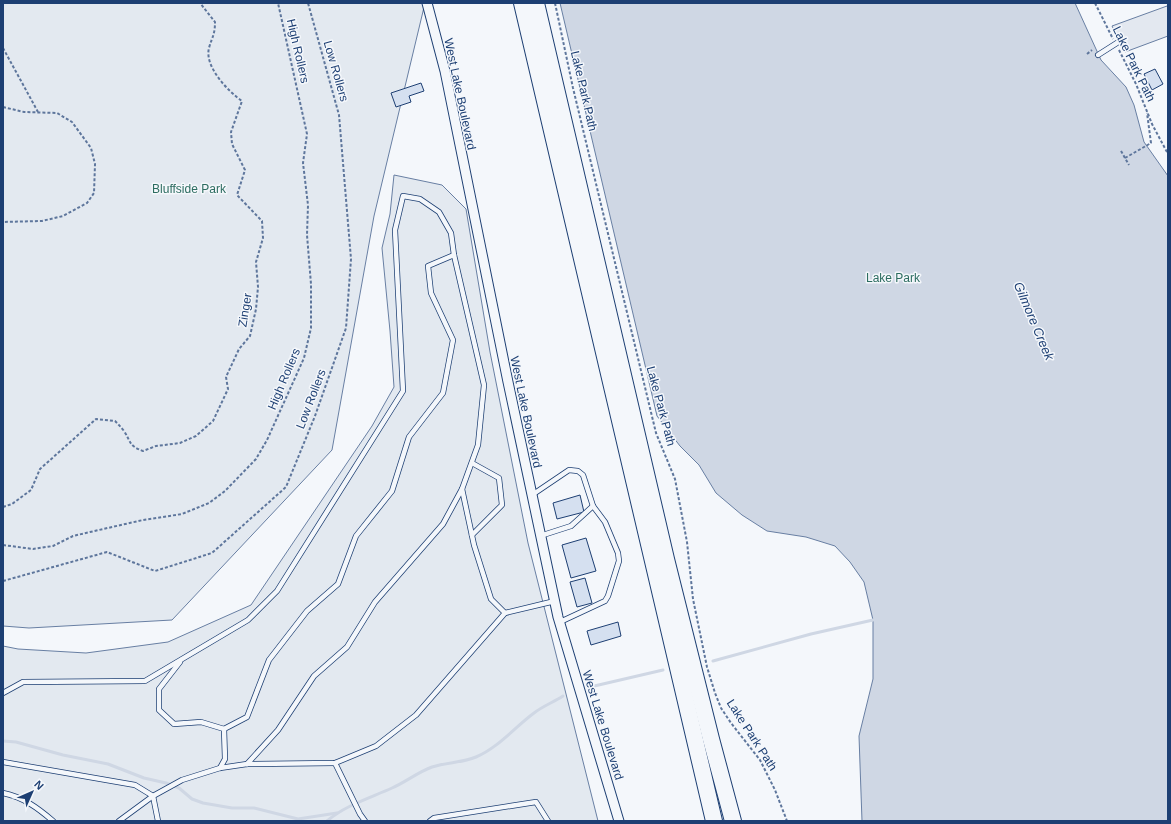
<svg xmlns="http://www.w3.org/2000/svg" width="1171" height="824" font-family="Arial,sans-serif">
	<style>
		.green { fill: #e3e9f0; stroke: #687fa3 }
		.parking { fill: #e3e8f0; stroke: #687fa3 }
		.water { fill: #cfd7e4; stroke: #687fa3 }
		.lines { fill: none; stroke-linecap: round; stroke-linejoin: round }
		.stream { stroke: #cfd7e4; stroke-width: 3 }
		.building { fill: #d5e0f0; stroke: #1d3f73 }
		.lane-casing { stroke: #1d3f73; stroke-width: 6 }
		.street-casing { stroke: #1d3f73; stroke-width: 11 }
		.highway-casing { stroke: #1d3f73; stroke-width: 18 }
		.path { stroke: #5e769c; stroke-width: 2; stroke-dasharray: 3 2; stroke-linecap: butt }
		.lane { stroke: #f4f7fb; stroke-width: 4.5 }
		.street { stroke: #f4f7fb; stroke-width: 9 }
		.highway { stroke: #f4f7fb; stroke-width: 16 }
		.labels { text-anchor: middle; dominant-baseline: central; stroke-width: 3; stroke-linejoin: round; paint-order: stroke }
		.street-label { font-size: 12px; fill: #1d3f73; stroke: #f4f7fb }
		.park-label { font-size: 12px; fill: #2c6c60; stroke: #f4f7fb }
		.water-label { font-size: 13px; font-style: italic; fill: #1d3f73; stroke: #f4f7fb }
	</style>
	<rect width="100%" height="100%" fill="#f4f7fb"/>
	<g class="green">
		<path d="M3,3H425L374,216L332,450L172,620L29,628L3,626Z"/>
		<path d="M394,175L442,185L466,209L490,352L528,543L598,821H3V646L18,649L86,653L168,642L251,605L372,426L394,387L390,331L382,248L390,214Z"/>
	</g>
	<path class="parking" d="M1167,6L1168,8V36L1125,52L1112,26Z"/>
	<path class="water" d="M560,3H1075L1101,60L1126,87L1134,105L1144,142L1168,176V821H862L859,736L873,679V620L864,582L850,562L835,546L806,537L767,531L742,515L716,493L699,465L680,446L657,416Z"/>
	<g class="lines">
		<g class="stream">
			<path d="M713,661L811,634L873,620"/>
			<path d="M590,687L663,670"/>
			<path d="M3,741L16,742L63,755L108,764L144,778L166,783L179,788L192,799L203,803L232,808H254L298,819L337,813"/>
			<path d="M327,821C346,805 370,798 392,788C406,782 418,772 432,767C447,762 462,763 476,757C499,747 515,727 534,713C543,706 554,702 563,696"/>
		</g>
	</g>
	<g class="building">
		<path d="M1155,69L1163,84L1152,90L1144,74Z"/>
		<path d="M421,83L424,91L409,96L411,102L396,107L391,93Z"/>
		<path d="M580,495L584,512L557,519L553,503Z"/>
		<path d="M586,538L596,571L571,578L562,545Z"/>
		<path d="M585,578L592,603L577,607L570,582Z"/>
		<path d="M618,622L621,636L591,645L587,631Z"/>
	</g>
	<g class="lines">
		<g class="lane-casing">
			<g id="lane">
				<path d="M1098,55L1120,41"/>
				<path d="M472,463L499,478L502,505L472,535"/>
				<path d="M532,495L569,470L578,471L583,475L593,506L605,522L618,553L619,561L608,596L605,601L560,622"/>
				<path d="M540,536L571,526L593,506"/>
				<path d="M180,662L159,689V710L174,724L201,722L224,729L225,759L220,768"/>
				<path d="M3,693L23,682L145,681L248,620L277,591L403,391L395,230L403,196L420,199L439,212L451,233L454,255L484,385L478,445L462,489L474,545L491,599L505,613"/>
				<path d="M224,729L247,717L269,660L307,611L338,584L356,536L392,491L409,437L443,393L453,340L431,293L428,266L454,255"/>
				<path d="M3,762L135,785L153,796L158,821"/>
				<path d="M335,763L360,814L365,821"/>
				<path d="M247,764L278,730L314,676L347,647L375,602L443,524L462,489"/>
				<path d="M3,793C23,797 38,808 53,821"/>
				<path d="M119,821L153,796L182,780L220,768L247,764L335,763L376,746L416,715L505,613L555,601"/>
				<path d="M430,821L434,818L536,802L548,821"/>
			</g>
		</g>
		<g class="street-casing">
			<path id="street" d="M427,3L445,71L508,382L558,617L619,821"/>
		</g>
		<g class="highway-casing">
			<g id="highway">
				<path d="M522,3L714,821"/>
				<path d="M536,3L666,559L711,739L733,821"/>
			</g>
		</g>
		<g class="path">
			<path d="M555,3L573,88L656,433L675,479L687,542L693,599L707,667L715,693L721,708L731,723L760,760L775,790L787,821"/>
			<path d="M1095,3L1113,39"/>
			<path d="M3,48L38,112"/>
			<path d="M1119,50L1136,84L1152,124L1168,154"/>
			<path d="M1087,54L1092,50"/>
			<path d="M3,107L24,112L57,113L72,122L91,148L95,164L94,193L87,203L63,216L42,221L3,222"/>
			<path d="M1121,151L1129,165"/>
			<path d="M1125,158L1151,143L1147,113"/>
			<path d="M3,507L12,504L31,490L40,469L96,419L115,421C118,424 121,427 124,431C131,442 129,446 143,451L156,446L180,443L196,436L213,421L228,389L226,377L239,349L250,336L256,309L258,287L256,262L263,238L262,221L237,195L245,170L232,144L231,132L242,101C229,92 204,67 209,48C212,37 215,35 215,22L200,3"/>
			<path d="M3,545L33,549L53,546L73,536L90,532L143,520L182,514L209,503L225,491L256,459L267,440L304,358L311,328V284L307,235L308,205L303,163L307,134L278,3"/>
			<path d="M3,581L107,552L155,571L212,553L286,487L315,416L346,328L351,259L339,115L308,3"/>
		</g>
		<use href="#lane" class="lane"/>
		<use href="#street" class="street"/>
		<use href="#highway" class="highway"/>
	</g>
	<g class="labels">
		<g class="street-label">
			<text transform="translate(298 51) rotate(77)">High Rollers</text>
			<text transform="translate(1134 64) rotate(64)">Lake Park Path</text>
			<text transform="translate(336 71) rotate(74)">Low Rollers</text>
			<text transform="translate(584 91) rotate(77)">Lake Park Path</text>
			<text transform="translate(460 94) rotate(78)">West Lake Boulevard</text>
			<text transform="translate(245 310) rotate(-81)">Zinger</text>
			<text transform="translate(284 379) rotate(-67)">High Rollers</text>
			<text transform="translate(311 399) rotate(-69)">Low Rollers</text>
			<text transform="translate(661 406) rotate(75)">Lake Park Path</text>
			<text transform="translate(526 412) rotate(78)">West Lake Boulevard</text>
			<text transform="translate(603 725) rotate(73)">West Lake Boulevard</text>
			<text transform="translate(752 735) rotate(57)">Lake Park Path</text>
		</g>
		<g class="park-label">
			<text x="189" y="189">Bluffside Park</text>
			<text x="893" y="278">Lake Park</text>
		</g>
		<g class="water-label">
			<text transform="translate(1034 321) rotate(67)">Gilmore Creek</text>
		</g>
	</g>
	<rect width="1171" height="824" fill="none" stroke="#1d3f73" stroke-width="8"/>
	<g transform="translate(32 792) rotate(45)" stroke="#f4f7fb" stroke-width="3" paint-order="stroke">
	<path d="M0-3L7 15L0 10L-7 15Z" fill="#1d3f73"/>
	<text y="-6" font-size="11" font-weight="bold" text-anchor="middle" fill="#1d3f73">N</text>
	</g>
</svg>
